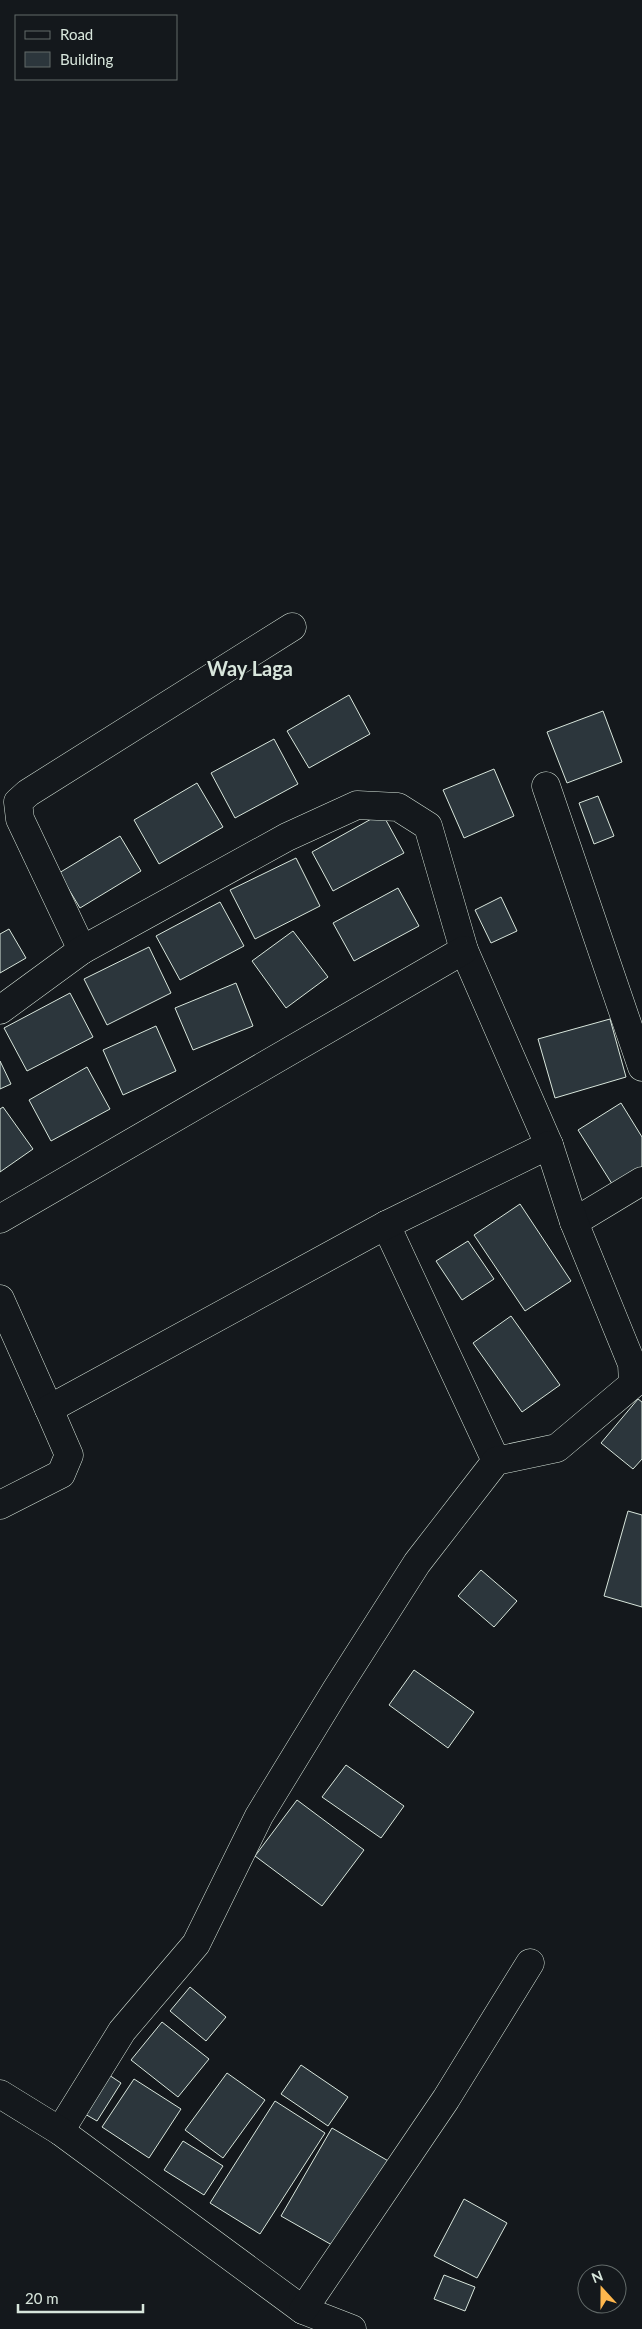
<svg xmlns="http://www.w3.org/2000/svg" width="642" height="2329" font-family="Lato,sans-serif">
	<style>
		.building { fill: #2c363c; stroke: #d8e6dc }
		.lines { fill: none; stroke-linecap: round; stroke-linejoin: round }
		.minor-casing { stroke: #d8e6dc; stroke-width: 29 }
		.minor { stroke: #14181c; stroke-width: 28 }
		.labels { text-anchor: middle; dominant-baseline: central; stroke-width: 4; stroke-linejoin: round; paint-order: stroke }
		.quarter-label { font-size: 20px; font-weight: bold; fill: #d8e6dc; stroke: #14181c }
	</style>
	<rect width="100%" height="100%" fill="#14181c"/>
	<g class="building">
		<path d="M349,695L370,734L309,768L287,731Z"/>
		<path d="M603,711L622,762L567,783L547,732Z"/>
		<path d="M274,739L298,784L235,818L211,773Z"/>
		<path d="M494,769L514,816L464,838L443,790Z"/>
		<path d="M197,783L223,827L159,864L134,820Z"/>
		<path d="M598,796L614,836L594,844L579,803Z"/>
		<path d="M382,813L404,853L333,891L312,852Z"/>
		<path d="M120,836L141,871L80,908L59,873Z"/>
		<path d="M296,858L320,906L255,939L230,890Z"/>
		<path d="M398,888L419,926L354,961L333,923Z"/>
		<path d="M501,897L517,931L491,943L475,910Z"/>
		<path d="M220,902L244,946L180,980L156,936Z"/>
		<path d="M9,929L26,958L0,973V934Z"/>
		<path d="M293,931L328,977L286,1008L252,961Z"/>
		<path d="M149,947L171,993L107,1025L84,979Z"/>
		<path d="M236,983L253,1026L193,1050L175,1008Z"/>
		<path d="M70,993L93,1037L27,1071L4,1028Z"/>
		<path d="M610,1019L626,1077L555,1098L538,1039Z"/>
		<path d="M156,1026L176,1071L123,1095L103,1050Z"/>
		<path d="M0,1061L11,1084L0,1089Z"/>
		<path d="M87,1067L110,1109L51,1141L29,1100Z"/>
		<path d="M621,1103L642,1137V1170L614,1187L578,1130Z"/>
		<path d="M3,1107L33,1149L0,1172V1109Z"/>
		<path d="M520,1204L571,1281L525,1311L474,1235Z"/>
		<path d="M468,1241L494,1279L462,1300L436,1261Z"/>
		<path d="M511,1316L560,1385L522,1412L473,1343Z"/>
		<path d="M638,1399L642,1402V1459L633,1469L601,1443Z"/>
		<path d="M628,1511L642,1515V1607L604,1596Z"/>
		<path d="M481,1570L517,1601L494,1627L458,1596Z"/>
		<path d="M414,1670L474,1712L448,1748L389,1705Z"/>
		<path d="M346,1765L404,1806L381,1838L322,1797Z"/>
		<path d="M297,1800L364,1850L322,1906L255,1856Z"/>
		<path d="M190,1987L226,2017L206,2041L170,2011Z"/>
		<path d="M162,2022L209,2059L178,2097L131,2060Z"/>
		<path d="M301,2065L348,2097L328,2126L281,2094Z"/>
		<path d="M103,2071L121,2083L97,2121L78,2110Z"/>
		<path d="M227,2073L265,2100L223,2158L185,2130Z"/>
		<path d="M134,2079L181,2109L149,2158L102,2127Z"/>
		<path d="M275,2101L325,2133L260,2234L210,2203Z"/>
		<path d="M332,2128L390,2162L339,2249L281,2216Z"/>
		<path d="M183,2141L223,2166L204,2195L164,2170Z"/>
		<path d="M464,2199L507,2223L477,2278L434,2256Z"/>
		<path d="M444,2275L475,2287L465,2311L434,2299Z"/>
	</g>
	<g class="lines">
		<g class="minor-casing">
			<g id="minor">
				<path d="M546,786L642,1067"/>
				<path d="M82,950L20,819L18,802L28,793L292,627"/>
				<path d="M0,1010L82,950L287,837L357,805L398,807L428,826L464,950L549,1145"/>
				<path d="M0,1219L464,950"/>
				<path d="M574,1222L642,1181"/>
				<path d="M386,1225L496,1461"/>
				<path d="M0,1299L49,1409"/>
				<path d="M0,1505L61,1474L69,1455L49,1409L386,1225L549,1145L574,1222L632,1364L633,1384L557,1448L496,1461L417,1563L336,1690L259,1816L196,1944L122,2031L60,2131"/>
				<path d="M0,2094L60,2131L303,2310L352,2329"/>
				<path d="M303,2310L446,2099L530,1963"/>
			</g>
		</g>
		<use href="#minor" class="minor"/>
	</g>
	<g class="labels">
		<g class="quarter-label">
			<text x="250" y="668">Way Laga</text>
		</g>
	</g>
	<rect x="15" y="15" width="162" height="65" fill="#14181c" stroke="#626a69"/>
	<rect x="25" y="31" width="25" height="8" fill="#14181c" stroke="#626a69"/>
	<text x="60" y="40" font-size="15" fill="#d8e6dc">Road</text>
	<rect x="25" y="52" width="25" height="15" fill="#2c363c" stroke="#626a69"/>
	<text x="60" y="65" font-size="15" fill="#d8e6dc">Building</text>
	<g transform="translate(602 2289) rotate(339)"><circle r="24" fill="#14181c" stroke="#626a69"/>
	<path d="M0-4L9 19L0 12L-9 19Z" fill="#ffb74d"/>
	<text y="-8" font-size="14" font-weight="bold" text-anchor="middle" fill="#d8e6dc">N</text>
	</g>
	<path d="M18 2304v8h125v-8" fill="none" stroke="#d8e6dc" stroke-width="2.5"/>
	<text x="25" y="2304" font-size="15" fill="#d8e6dc" stroke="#14181c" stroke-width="4" paint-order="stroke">20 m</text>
</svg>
